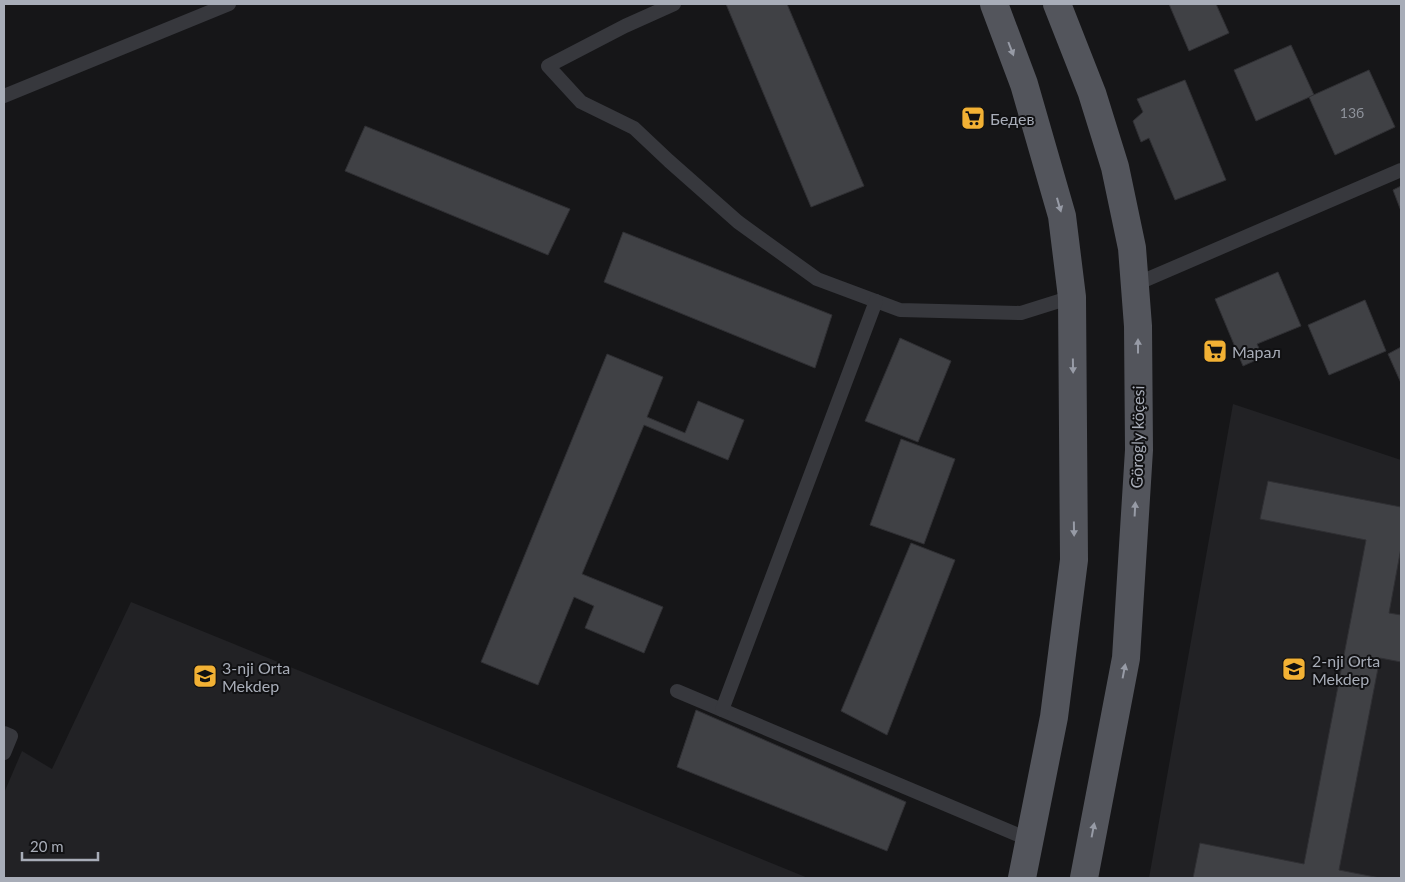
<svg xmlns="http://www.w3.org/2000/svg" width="1405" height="882" font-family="Lato,sans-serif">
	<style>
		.built { fill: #222225 }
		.building { fill: #404145; stroke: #303034 }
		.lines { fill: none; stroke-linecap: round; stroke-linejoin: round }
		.lane { stroke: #37383d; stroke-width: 14 }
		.primary { stroke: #53555c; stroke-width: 28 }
		.oneway { fill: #979ba6 }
		.labels { text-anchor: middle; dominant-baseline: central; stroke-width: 4; stroke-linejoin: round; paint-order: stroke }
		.number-label { font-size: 14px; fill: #8e929b }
		.poi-label { font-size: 16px; fill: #a8adb8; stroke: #111113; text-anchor: start }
		.street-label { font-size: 16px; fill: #a8adb8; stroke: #111113 }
	</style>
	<rect width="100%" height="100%" fill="#161618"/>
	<g class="built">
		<path d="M1233,404L1401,460V878H1149Z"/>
		<path d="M131,602L808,878H4V793L22,751L52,769Z"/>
	</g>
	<g class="building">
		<path d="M726,4H787L864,186L811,207Z"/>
		<path d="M1169,4H1216L1229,33L1189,51Z"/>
		<path d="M1291,45L1314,95L1256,121L1234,70Z"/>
		<path d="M1369,70L1395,127L1335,155L1309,97Z"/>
		<path d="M1185,80L1226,180L1175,200L1149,138L1141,142L1133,121L1143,112L1137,99Z"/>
		<path d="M365,126L570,209L548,255L345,171Z"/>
		<path d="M1401,186V211L1393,190Z"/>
		<path d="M623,232L832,315L815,368L604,282Z"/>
		<path d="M1278,272L1301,326L1257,344L1263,357L1243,366L1215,299Z"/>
		<path d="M1365,300L1386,351L1329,375L1308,325Z"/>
		<path d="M900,338L951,361L918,442L865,421Z"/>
		<path d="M1401,347V383L1388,354Z"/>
		<path d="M607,354L663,377L647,417L685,433L698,401L744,420L728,460L644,425L582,574L663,607L644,653L585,628L594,606L574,597L538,685L481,662Z"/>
		<path d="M901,439L955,459L924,544L870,525Z"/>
		<path d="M1268,481L1401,507V548L1389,613L1401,615V662L1380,658L1339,870L1380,878H1193L1200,843L1304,864L1366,540L1260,519Z"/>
		<path d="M911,543L955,560L887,735L841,711Z"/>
		<path d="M696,710L906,802L887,851L677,767Z"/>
	</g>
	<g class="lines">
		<g class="lane">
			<path d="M674,4L625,26L548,66L581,102L634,128L669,161L738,222L817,279L900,310L1021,313L1072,297"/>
			<path d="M4,96L229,4"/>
			<path d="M1136,284L1401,170"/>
			<path d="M677,691L1030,840"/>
			<path d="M722,710L876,301"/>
			<path d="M4,733L11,736L4,753"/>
		</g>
		<g class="primary">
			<path d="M994,4L1024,84L1062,216L1072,297L1074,560L1054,717L1022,878"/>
			<path d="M1057,4L1092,93L1115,167L1132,248L1138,326L1139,450L1126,658L1084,878"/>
		</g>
	</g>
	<defs><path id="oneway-solid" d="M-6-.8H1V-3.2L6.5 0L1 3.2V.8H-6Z" transform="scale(1.25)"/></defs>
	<g class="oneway">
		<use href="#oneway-solid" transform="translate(1011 49) rotate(69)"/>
		<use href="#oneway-solid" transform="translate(1059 205) rotate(74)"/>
		<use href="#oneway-solid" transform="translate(1138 346) rotate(-90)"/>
		<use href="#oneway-solid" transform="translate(1073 366) rotate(89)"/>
		<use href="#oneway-solid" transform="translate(1135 509) rotate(-87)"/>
		<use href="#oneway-solid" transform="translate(1074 529) rotate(89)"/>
		<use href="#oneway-solid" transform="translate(1124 671) rotate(-79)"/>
		<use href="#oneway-solid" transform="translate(1093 830) rotate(-79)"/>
	</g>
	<defs>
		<g id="supermarket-square" transform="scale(1.25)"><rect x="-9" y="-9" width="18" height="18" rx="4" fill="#f2b134" stroke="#111113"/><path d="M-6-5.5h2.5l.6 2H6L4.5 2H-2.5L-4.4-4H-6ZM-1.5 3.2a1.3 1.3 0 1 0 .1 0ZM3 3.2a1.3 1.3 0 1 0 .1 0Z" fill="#111"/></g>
		<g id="school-square" transform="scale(1.25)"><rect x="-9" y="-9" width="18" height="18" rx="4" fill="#f2b134" stroke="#111113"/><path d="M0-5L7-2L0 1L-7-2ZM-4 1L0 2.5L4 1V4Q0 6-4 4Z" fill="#111"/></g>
	</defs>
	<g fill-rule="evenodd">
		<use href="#supermarket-square" x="973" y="118"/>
		<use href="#supermarket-square" x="1215" y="351"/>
		<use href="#school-square" x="1294" y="669"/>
		<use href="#school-square" x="205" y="676"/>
	</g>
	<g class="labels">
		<g class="number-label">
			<text x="1352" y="112">13б</text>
		</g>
		<g class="poi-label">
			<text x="990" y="118">Бедев</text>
			<text x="1232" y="351">Марал</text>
			<text x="1312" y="660">2-nji Orta<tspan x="1312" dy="18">Mekdep</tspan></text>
			<text x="222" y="667">3-nji Orta<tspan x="222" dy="18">Mekdep</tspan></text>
		</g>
		<g class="street-label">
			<text transform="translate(1137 437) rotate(-89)">Görogly köçesi</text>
		</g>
	</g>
	<rect width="1405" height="882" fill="none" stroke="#a8adb8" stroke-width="10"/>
	<path d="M22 852v8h76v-8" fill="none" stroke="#a8adb8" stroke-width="2.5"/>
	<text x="30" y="852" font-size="15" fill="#a8adb8" stroke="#111113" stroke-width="4" paint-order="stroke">20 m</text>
</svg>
